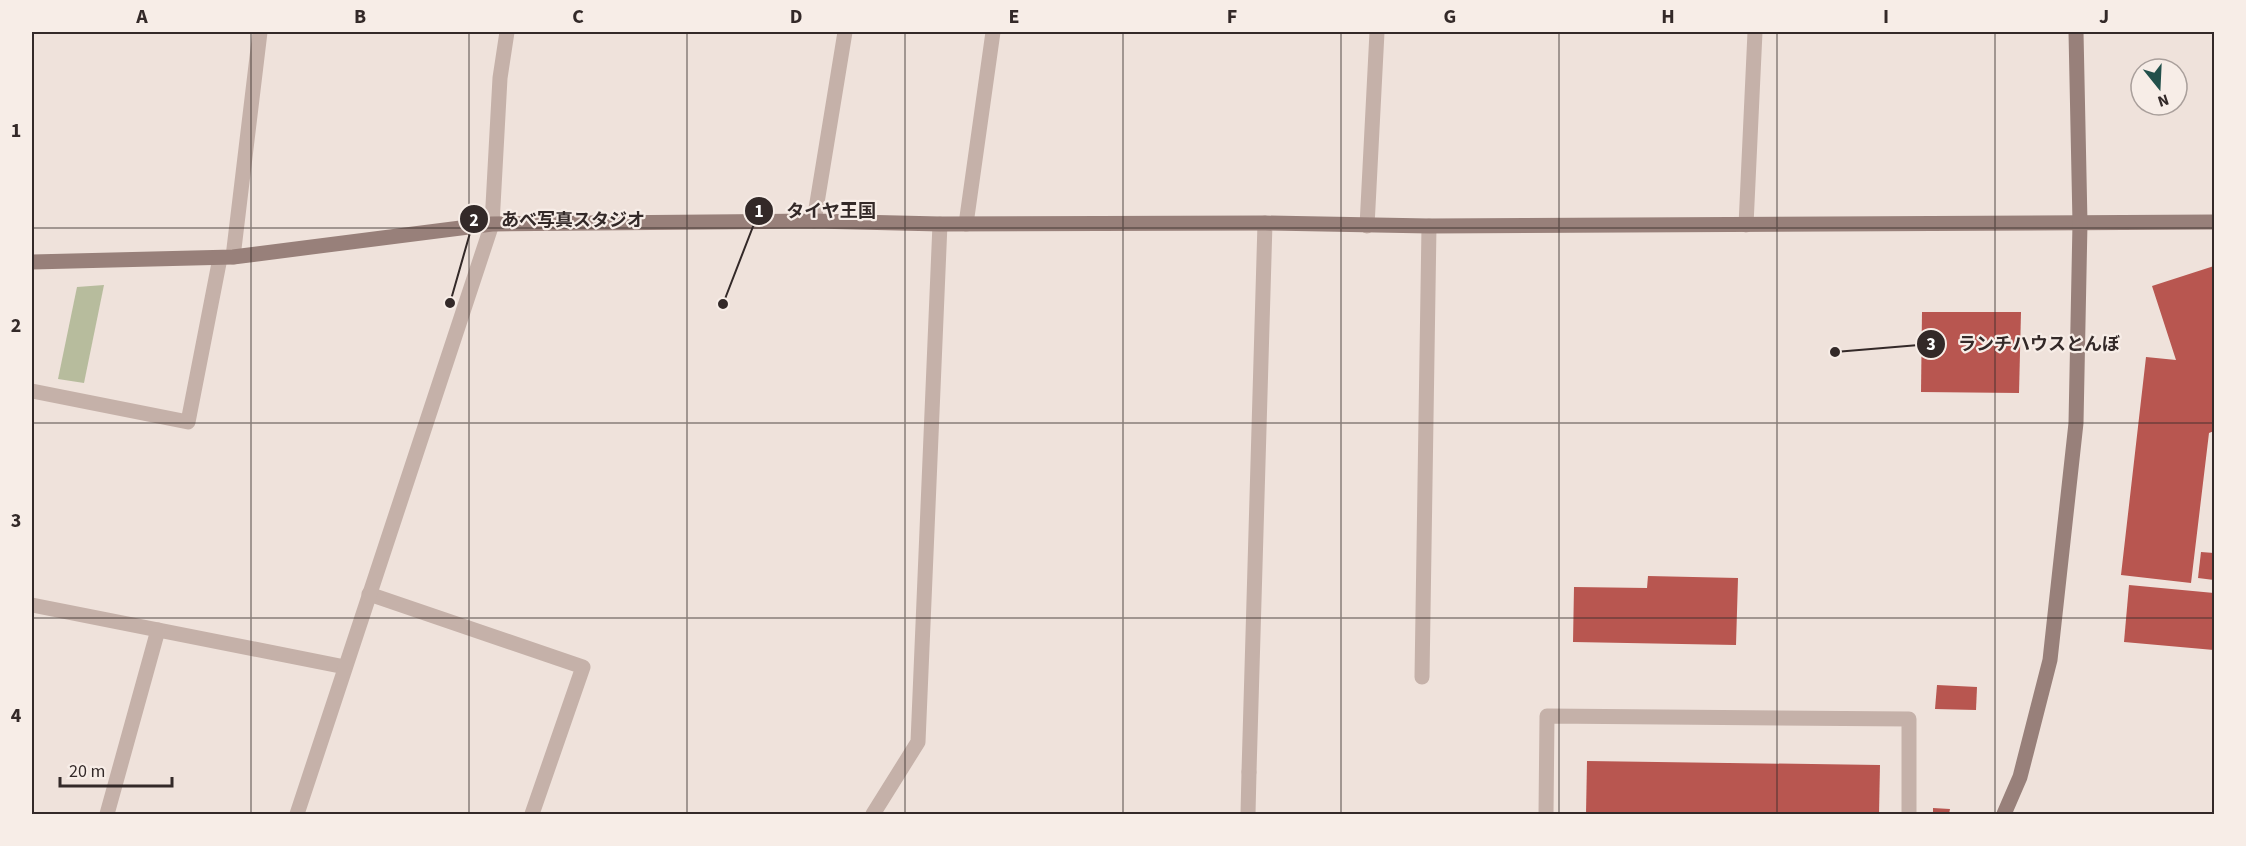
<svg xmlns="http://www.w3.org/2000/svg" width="2246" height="846" font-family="'Source Sans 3','Noto Sans JP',sans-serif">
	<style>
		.green { fill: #b7bc9d }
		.building { fill: #b85650 }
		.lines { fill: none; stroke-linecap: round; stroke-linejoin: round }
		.lane { stroke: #c5b1a9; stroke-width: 15 }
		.street { stroke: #c5b1a9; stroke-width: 15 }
		.secondary { stroke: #98807a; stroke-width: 15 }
		.grid { fill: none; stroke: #332928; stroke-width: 1.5; stroke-opacity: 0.55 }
		.leader { fill: none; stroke: #332928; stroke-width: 2 }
		.callout-dot { fill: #332928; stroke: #f7ede7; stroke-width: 2 }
		.mark-label { font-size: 18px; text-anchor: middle; font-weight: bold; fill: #fff }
		.callout-label { font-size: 18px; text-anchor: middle; font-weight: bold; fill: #332928; stroke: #f7ede7; stroke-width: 4.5; stroke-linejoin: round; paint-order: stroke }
		.neatline { fill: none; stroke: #332928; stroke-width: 2 }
		.grid-label { font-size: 20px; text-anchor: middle; font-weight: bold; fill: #332928 }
	</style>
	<rect width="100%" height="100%" fill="#efe2db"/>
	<path class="green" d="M104,285L84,383L58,379L77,287Z"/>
	<g class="building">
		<path d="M2214,266V431L2209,433L2191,583L2121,575L2146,357L2176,360L2152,286Z"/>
		<path d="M1922,312H2021L2019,393L1921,392Z"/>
		<path d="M2201,552L2214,553V580L2198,578Z"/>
		<path d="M1648,576L1738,578L1736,645L1573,642L1574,587L1647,588Z"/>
		<path d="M2129,585L2214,593V650L2124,642Z"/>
		<path d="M1937,685L1977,687L1976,710L1935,709Z"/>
		<path d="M1587,761L1880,765L1879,814H1586Z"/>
		<path d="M1933,808L1950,809L1949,814H1933Z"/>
	</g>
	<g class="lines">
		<path class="lane" d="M1248,814L1249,772"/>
		<g class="street">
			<path d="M814,221L845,32"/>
			<path d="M966,224L993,32"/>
			<path d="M1746,225L1755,32"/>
			<path d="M1367,226L1377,32"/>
			<path d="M233,257L260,32"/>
			<path d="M32,391L188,422L220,258"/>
			<path d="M369,594L583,667L532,814"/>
			<path d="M32,605L345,667"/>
			<path d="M1422,677L1429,226"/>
			<path d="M1249,772L1265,223"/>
			<path d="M107,814L158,630"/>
			<path d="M297,814L492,224L500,78L507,32"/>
			<path d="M873,814L918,742L940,224"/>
			<path d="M1546,814L1547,716L1909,719V814"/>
		</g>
		<g class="secondary">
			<path d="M32,262L233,257L492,224L814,221L940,224L1265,223L1429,226L2214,222"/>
			<path d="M2004,814L2020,777L2050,660L2076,423L2080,223L2076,32"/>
		</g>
	</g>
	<path class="grid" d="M251,32V814M469,32V814M687,32V814M905,32V814M1123,32V814M1341,32V814M1559,32V814M1777,32V814M1995,32V814M32,228H2214M32,423H2214M32,618H2214"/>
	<path class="leader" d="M723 304L759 211M450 303L474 219M1835 352L1931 344"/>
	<g class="callout-dot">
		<circle cx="723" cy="304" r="6"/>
		<circle cx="450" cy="303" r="6"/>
		<circle cx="1835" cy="352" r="6"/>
		<circle cx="759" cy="211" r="15"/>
		<circle cx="474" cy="219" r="15"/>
		<circle cx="1931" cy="344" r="15"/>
	</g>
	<g class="mark-label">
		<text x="759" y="217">1</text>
		<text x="474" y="226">2</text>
		<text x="1931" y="350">3</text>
	</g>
	<g class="callout-label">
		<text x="831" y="217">タイヤ王国</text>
		<text x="573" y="226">あべ写真スタジオ</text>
		<text x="2039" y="350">ランチハウスとんぼ</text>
	</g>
	<rect width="2246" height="846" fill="none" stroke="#f7ede7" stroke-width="66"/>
	<g transform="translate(2159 87) rotate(162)"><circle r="28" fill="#f7ede7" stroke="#a99f9b" stroke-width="1.5"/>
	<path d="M0-4.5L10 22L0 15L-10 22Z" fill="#22504b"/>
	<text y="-9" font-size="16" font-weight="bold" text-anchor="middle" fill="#332928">N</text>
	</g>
	<path d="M60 777v9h112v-9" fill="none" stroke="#332928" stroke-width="3"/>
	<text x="69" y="777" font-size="18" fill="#332928" stroke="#f7ede7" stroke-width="4.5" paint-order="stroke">20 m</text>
	<rect x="33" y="33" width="2180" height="780" class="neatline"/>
	<g class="grid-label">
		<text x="142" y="23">A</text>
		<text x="360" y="23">B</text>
		<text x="578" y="23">C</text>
		<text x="796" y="23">D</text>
		<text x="1014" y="23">E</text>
		<text x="1232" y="23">F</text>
		<text x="1450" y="23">G</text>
		<text x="1668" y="23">H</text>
		<text x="1886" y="23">I</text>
		<text x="2104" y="23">J</text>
		<text x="16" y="137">1</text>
		<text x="16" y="332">2</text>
		<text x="16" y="527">3</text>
		<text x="16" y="722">4</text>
	</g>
</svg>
